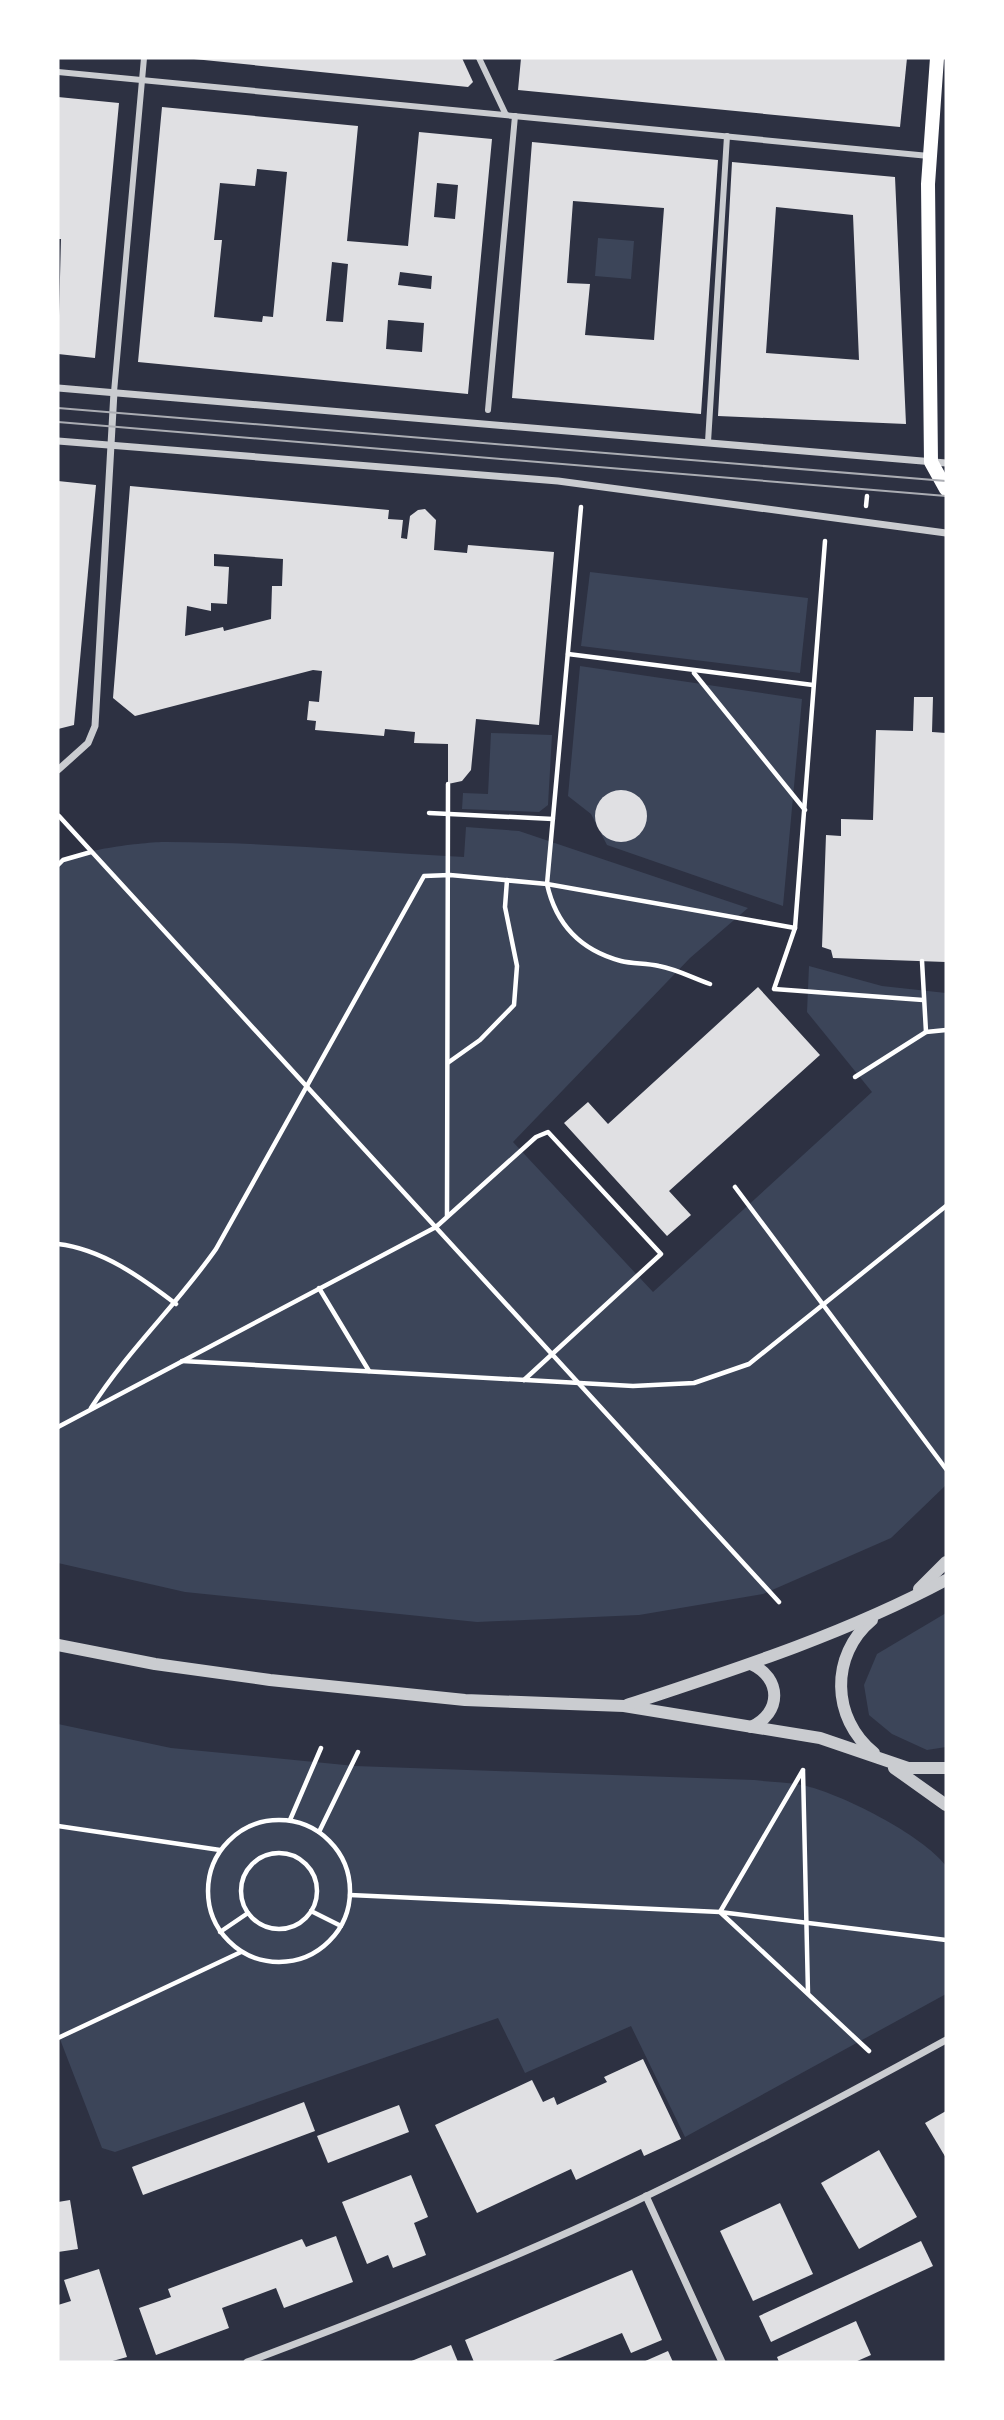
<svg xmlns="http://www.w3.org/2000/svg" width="1004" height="2420" font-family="'Nunito Sans',sans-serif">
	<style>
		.green { fill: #3c4559 }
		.building { fill: #e0e0e3; fill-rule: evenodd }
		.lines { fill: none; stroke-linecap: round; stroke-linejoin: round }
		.path { stroke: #fff; stroke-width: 4.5 }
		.pedestrian { stroke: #caccd0; stroke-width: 6 }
		.minor { stroke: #caccd0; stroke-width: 7 }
		.tertiary { stroke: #caccd0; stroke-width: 12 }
		.secondary { stroke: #fff; stroke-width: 14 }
		.tram { stroke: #abadb3; stroke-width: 2 }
	</style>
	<rect width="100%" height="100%" fill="#2d3142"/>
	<g class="green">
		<path d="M598,238L634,241L631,279L595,276Z"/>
		<path d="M590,572L808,598L800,673L581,646Z"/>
		<path d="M580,666L802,699L783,906L607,845L591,814L568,796Z"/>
		<path d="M491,733L552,735L548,805L539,812L462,809L463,793L488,794Z"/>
		<path d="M466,827L519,831L748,908L690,958L513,1142L653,1292L872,1092L807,1012L809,966L882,986L946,993V1485L891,1538L763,1594L639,1615L477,1622L185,1592L58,1563V865C71,850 144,842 166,842C265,842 365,852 464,857Z"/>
		<path d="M946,1613V1747L927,1750L892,1734L869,1715L864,1685L877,1654Z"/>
		<path d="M58,1724L171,1748L355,1766L754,1780C769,1782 786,1782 802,1785C840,1793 923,1835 946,1866V1994L685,2137L631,2026L525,2073L498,2018L115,2152L102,2148L58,2034Z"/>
	</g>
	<g class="building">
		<path d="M184,58H462L473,82L468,87Z"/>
		<path d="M521,58H907L900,127L518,90Z"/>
		<path d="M58,97L119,103L95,358L58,354L61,239H58Z"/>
		<path d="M162,107L358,126L347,241L408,246L419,132L492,139L468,394L138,362ZM257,169L287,172L273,317L263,316L262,322L214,317L222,240H214L220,183L255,186ZM437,183L458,185L455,219L434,217ZM332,262L348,264L343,322L326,321ZM400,272L432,276L431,289L398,285ZM388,320L424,323L422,352L386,349Z"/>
		<path d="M532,142L718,160L701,414L512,398ZM573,201L664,208L654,340L585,335L590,284L567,283Z"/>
		<path d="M732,162L895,177L906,424L718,416ZM776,207L853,215L859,360L766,353Z"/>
		<path d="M58,481L96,485L74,725L58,729Z"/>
		<path d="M130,486L389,510L388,519L403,520L401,538L407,539L410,516L418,510L425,509L436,520L434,550L467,553L468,545L554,552L539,725L476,719L471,770L462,781L448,784V744L414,743L415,732L385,729L384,736L315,730L316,721L307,720L309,701L319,702L322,671L313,670L135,716L113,698ZM214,554L283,559L282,586H272L271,619L224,631L223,627L185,636L187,606L211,611V603L227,604L229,567L214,566Z"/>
		<path d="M914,697H933L932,732L946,733V962L833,958L831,950L822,947L826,835L841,836V819L873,820L876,730L913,731Z"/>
		<circle cx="621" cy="816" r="26"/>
		<path d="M758,987L820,1055L669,1191L691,1215L667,1236L564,1123L588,1102L608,1124Z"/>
		<path d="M643,2059L681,2139L644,2156L641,2149L576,2180L571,2169L477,2213L435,2125L532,2080L543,2102L554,2097L557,2105L607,2082L604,2077Z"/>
		<path d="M304,2102L315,2131L143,2195L132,2167Z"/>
		<path d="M399,2105L409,2132L328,2163L317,2136Z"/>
		<path d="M946,2111V2158L925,2123Z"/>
		<path d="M879,2150L917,2217L859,2249L821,2183Z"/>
		<path d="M411,2175L428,2217L414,2223L426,2255L393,2268L388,2255L367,2264L342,2202Z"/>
		<path d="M70,2200L78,2249L58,2252V2202Z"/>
		<path d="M780,2203L813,2274L753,2301L720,2231Z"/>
		<path d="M336,2236L353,2282L284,2308L276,2288L222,2308L229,2328L156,2355L139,2308L171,2297L168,2289L302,2239L306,2247Z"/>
		<path d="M921,2241L933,2266L771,2342L759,2316Z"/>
		<path d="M99,2269L127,2357L109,2362H58V2305L71,2301L64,2280Z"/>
		<path d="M632,2270L662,2340L631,2353L622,2333L550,2362H474L465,2340Z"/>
		<path d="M856,2321L871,2355L855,2362H779L777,2357Z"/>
		<path d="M451,2345L458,2362H409Z"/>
		<path d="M668,2351L673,2362H643Z"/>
	</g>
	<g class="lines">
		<g class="path">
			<path d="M866,506L867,496"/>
			<path d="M581,507L547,884C556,925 580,950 621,961C633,964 646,963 659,966C676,969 693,978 710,984"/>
			<path d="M825,541L795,928L774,989L923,1000"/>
			<path d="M568,654L813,685"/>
			<path d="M694,673L805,810"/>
			<path d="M429,813L553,819"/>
			<path d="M59,816L779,1602"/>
			<path d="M58,865L63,860L91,852"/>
			<path d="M922,961L926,1032"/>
			<path d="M449,1062L480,1040L514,1005L517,966L505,907L507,880"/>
			<path d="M855,1077L926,1032L946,1030"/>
			<path d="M735,1187L946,1469"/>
			<path d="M447,1216L448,784"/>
			<path d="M58,1244C102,1249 142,1278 176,1304"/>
			<path d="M319,1288L369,1371"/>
			<path d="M182,1361L633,1386L694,1383L749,1364L946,1206"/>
			<path d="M91,1408C128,1350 176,1306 216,1249L424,876L450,875L547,884L795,928"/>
			<path d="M58,1427L436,1227L536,1137L548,1132L661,1254L524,1380"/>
			<path d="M803,1770L720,1912L946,1940"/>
			<path d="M803,1771L808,1993"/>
			<circle cx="279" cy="1891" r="71"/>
			<path d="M290,1820L321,1748"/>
			<path d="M58,1826L220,1850"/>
			<path d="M319,1832L358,1752"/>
			<circle cx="279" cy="1891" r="38"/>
			<path d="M350,1895L720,1912L869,2051"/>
			<path d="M311,1911L341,1926"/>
			<path d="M220,1932L248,1913"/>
			<path d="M58,2038L241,1952"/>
		</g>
		<g class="pedestrian">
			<path d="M479,58L506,115"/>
			<path d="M58,72L929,156"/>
			<path d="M114,392L144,58"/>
			<path d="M488,410L515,116"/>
			<path d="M708,442L727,136"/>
		</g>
		<g class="minor">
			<path d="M58,388L946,463"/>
			<path d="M58,441L558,481L946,533"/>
			<path d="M58,770L88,743L95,726L114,392"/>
			<path d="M646,2196L722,2362"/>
			<path d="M247,2362C376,2314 505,2263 630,2204C737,2153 842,2097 946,2040"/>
		</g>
		<g class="tertiary">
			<path d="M919,1589L946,1562"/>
			<path d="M872,1620C830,1655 831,1718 874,1753"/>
			<path d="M58,1645L155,1664L270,1680L465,1700L624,1706L820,1738L908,1768H946"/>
			<path d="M627,1705C736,1669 845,1634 946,1580"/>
			<path d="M751,1727C782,1713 782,1678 751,1664"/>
			<path d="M894,1768L946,1805"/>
		</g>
		<path class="secondary" d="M937,58L928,184L931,462L946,489"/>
		<g class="tram">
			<path d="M58,408L946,481"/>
			<path d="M58,422L946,496"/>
		</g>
	</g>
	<rect width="1004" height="2420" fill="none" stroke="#ffffff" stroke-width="119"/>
</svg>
